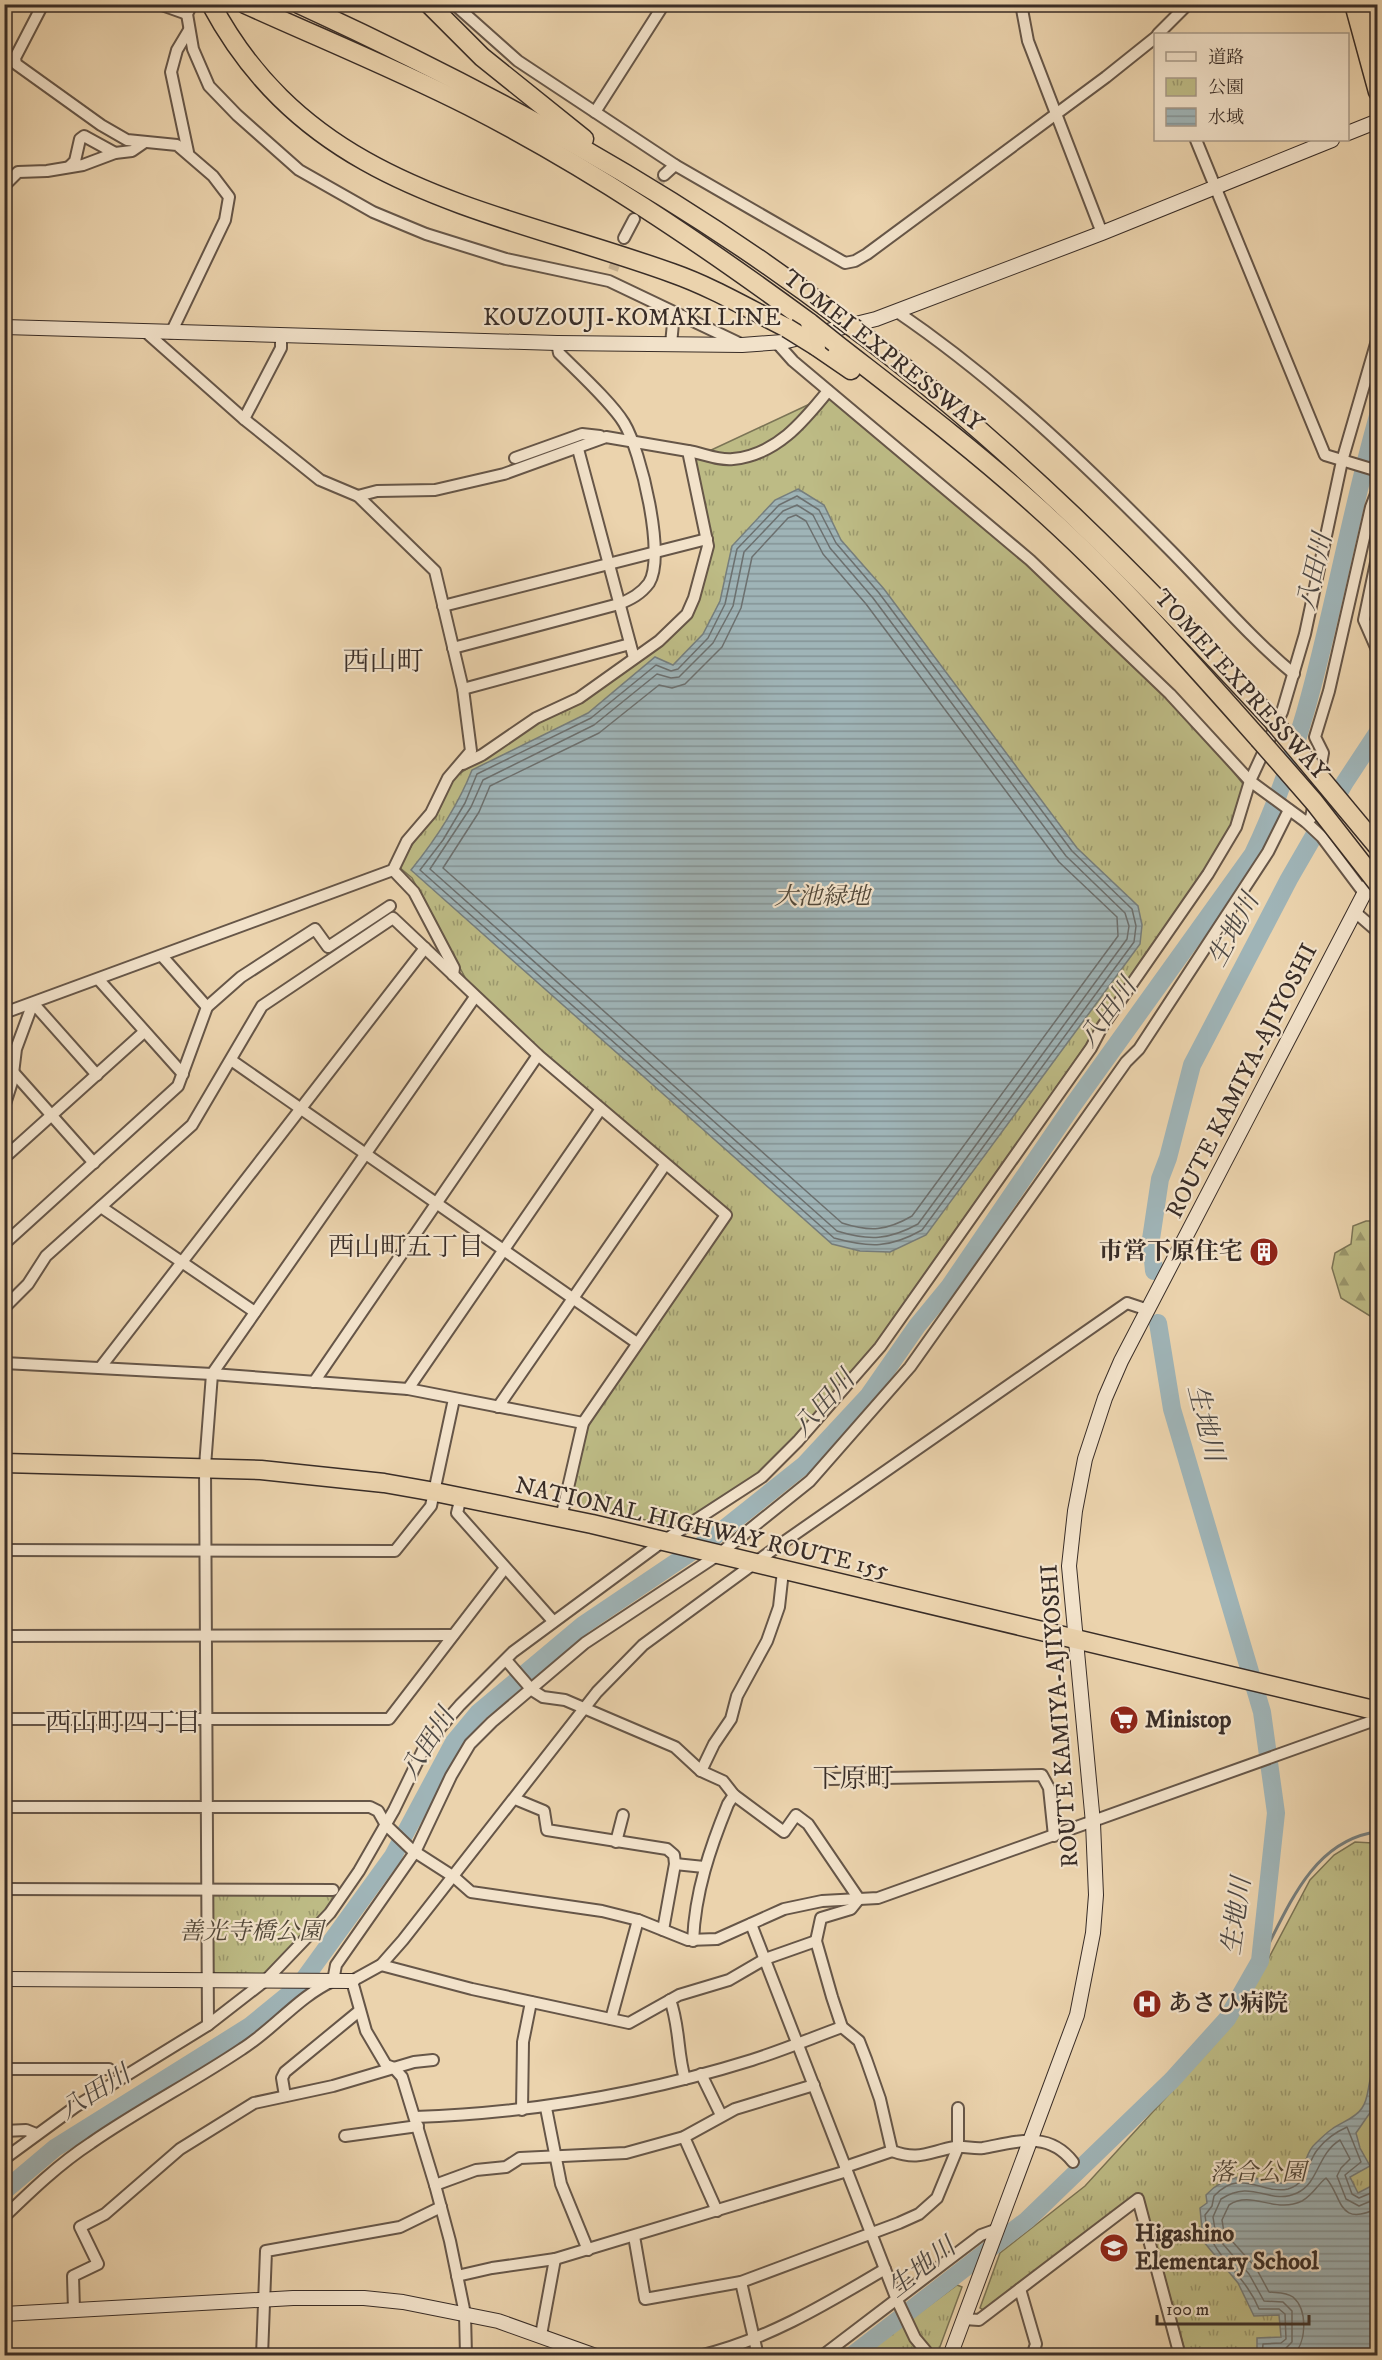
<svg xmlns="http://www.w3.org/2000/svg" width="1382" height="2360" font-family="'IM FELL DW Pica','Noto Serif JP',serif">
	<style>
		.forest { fill: url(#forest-firs); stroke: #7b7456; stroke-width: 1.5 }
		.park { fill: url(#park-tufts); stroke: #7b7456; stroke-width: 1.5 }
		.water { fill: url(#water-rules); stroke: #767e7d; stroke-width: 1.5 }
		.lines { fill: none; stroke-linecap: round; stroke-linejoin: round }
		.shore { stroke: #6c706f; stroke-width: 1.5 }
		.stream { stroke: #767e7d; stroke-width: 3 }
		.river { stroke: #9fb4b7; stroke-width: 18 }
		.street-tunnel { stroke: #c7b292; stroke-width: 10; stroke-dasharray: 10 5; stroke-linecap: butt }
		.street-casing { stroke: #665648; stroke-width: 14 }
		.secondary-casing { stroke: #392d27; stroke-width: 16 }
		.highway-casing { stroke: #392d27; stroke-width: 21 }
		.street { stroke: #f2e2ca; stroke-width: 10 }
		.secondary { stroke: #f2e2ca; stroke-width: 14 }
		.highway { stroke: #ebd3ad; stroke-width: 18 }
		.highway-bridge-casing { stroke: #392d27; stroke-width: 21; stroke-linecap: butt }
		.highway-bridge { stroke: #ebd3ad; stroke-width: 18 }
		.labels { text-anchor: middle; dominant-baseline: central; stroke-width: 4.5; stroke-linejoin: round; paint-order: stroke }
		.street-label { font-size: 24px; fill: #392d27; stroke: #f2e2ca }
		.park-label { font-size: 24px; font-style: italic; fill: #53493a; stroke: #f2e2ca }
		.poi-label { font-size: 24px; font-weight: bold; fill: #392d27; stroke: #f2e2ca; text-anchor: start }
		.water-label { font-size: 26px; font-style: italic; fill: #4d4844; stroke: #f2e2ca }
		.neighbourhood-label { font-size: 26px; fill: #392d27; stroke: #f2e2ca }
		.quarter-label { font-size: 27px; fill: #392d27; stroke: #f2e2ca }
	</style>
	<defs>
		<pattern id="forest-firs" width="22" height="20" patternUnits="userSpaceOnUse" patternTransform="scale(1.5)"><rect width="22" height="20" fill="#bdbb85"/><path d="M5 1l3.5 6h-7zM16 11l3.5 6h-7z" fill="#9b986d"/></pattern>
		<pattern id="park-tufts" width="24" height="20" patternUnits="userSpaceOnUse" patternTransform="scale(1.5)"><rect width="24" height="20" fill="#bdbb85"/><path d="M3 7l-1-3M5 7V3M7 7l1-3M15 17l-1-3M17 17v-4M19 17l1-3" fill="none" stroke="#9b986d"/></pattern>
		<pattern id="water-rules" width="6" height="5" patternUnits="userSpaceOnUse" patternTransform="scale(1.5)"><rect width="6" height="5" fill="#9fb4b7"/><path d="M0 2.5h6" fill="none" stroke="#839395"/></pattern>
	</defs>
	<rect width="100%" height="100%" fill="#ebd3ad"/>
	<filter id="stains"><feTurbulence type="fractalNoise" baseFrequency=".00333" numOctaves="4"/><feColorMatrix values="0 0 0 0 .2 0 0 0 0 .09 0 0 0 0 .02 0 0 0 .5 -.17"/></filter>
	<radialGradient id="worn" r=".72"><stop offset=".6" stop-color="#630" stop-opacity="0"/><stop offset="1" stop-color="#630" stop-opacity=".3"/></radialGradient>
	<path class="forest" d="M1366,1221H1377V1316H1370L1341,1298L1332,1268L1335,1253L1351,1244L1353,1226Z"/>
	<g class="park">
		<path d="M827,396C974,518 1128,638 1247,789L1233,826L1171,923L879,1341L796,1438L759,1475L680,1528L568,1502L582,1441L592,1418L732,1215L547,1057L468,983L412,878L399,867L451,779L649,652L674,634L689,614L707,567L692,459Z"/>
		<path d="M1377,1838V2355H1186L1142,2194L985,2311L980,2308L1000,2253L1085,2186L1214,2045L1254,1986L1310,1880L1334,1855L1355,1842L1373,1843Z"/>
		<path d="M212,1892H341C320,1923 292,1949 264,1974L215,1973L212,1970Z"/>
		<path d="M957,2285L962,2287L938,2352L931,2356H861Z"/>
	</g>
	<g class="water">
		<path d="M798,489L824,505L841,540L884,589L1077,848L1138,906L1142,925L1140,944L926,1235L890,1252L860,1251L832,1244L411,870C436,839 457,808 472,770L588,713L655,657L673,665L703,634L720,601L732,546L775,500Z"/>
		<path d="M1377,2066L1374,2107L1356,2133L1360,2148L1370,2166L1350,2177L1358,2193L1377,2183V2355H1257V2338L1281,2337L1279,2315L1254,2316L1238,2283L1203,2241L1200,2208L1207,2203L1206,2195C1243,2156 1274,2195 1295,2179C1306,2170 1305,2152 1315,2144C1320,2139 1326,2133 1332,2129C1341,2122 1355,2119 1362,2108C1371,2096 1366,2077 1377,2066Z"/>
	</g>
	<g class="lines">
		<g class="shore">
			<path d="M797,496L819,510L836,543L879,593L1072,851L1132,909L1136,926L1134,942L922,1230C890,1248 870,1248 834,1238L420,870L443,840L465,803L477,774L591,718L656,665L671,671L678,669L708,638L725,604L737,549L779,505Z"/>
			<path d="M797,505L813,515L830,548L873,598L1066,856L1125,913L1129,926L1127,939L918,1224C889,1240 869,1241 837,1231L430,869L471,807L483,780L594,725L657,674L671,678L679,677L713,643L733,606L744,552L783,511Z"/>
			<path d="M796,515L806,521L823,554L866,604L1059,862L1117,917L1118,936L912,1216C886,1231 870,1232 842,1223L443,868L479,812L490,786L599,733L659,685L672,688L685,684L722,647L741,608L752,557L788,518Z"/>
			<path d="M1262,2356L1263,2344L1281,2343L1286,2339L1285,2314L1279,2309H1259C1244,2271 1208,2256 1205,2215L1212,2206L1214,2196C1241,2167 1262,2195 1288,2189C1309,2183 1306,2163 1318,2149C1325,2140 1336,2132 1347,2127L1361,2162L1345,2175L1352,2194L1359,2198L1378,2190"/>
			<path d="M1270,2356L1271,2351L1285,2349L1292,2342V2311L1283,2302L1264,2301L1249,2274L1216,2236L1213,2217L1221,2199C1253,2178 1269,2206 1297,2193C1319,2183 1317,2154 1340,2140L1350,2159L1341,2168L1337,2176L1346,2199L1359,2206L1378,2198"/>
			<path d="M1292,2356C1307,2344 1308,2310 1293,2297C1286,2292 1278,2293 1269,2292L1256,2268L1224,2232L1222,2220L1229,2205C1252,2190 1275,2214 1302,2201C1313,2195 1318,2184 1326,2178C1343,2197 1337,2228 1378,2208"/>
		</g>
		<path class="stream" d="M1260,1961C1287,1911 1309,1846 1370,1833L1378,1838"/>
		<g class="river">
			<path d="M1154,1271L1151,1239L1160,1179L1168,1158L1192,1065L1289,879L1345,782L1378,732"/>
			<path d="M4,2191L55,2148L250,2026L299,1986L393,1856L454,1742L478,1713L583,1625L715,1536L804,1465L869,1395L917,1326L949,1287L1073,1105L1253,854C1319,716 1336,563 1378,416"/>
			<path d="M851,2356L1027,2220L1172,2080L1227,2019L1260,1961L1276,1813L1262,1712L1172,1409L1158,1323"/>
		</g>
		<g class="street-tunnel">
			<path d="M634,219L664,175"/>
			<path d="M613,270L624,238"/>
		</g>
		<g class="street-casing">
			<g id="street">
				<path d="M43,4L15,58L16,64L101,125L127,140L177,145L213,176L229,197L225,220L171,333"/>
				<path d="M159,4L187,14"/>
				<path d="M192,4L187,14L193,49L209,86L237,115L299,170L373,212L426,234L506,259L609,281L739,343"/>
				<path d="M454,4L518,61L595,112L675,165L845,263L855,261L867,254L1106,77L1156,37"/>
				<path d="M1021,4L1028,41L1102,233"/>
				<path d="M1158,34L1188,4"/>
				<path d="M595,112L664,4"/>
				<path d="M1196,140L1325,455L1378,471"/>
				<path d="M188,152L171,72L177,50L189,30"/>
				<path d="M70,166L75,161L80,139L84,136L115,153"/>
				<path d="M664,175L675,165"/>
				<path d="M4,186L18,172L47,171L83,165L115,153L132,151L145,142"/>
				<path d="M624,238L634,219"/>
				<path d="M896,311C996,379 1083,462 1168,548C1210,590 1248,636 1294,674"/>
				<path d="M777,343L793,361L1030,560L1170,694L1250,781L1306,822L1322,837L1364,893"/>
				<path d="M671,344L674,313"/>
				<path d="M244,419L281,348V336"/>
				<path d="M578,449L634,658"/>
				<path d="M688,451C702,453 719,461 733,459C776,455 803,422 828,391"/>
				<path d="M515,458L582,434L600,436"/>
				<path d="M358,496L377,491L435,490L504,474L606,437L688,451L708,546L694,598L687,614L659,641L579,698L536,718L482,755L463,764"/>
				<path d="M1378,553L1364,620L1378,652"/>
				<path d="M443,606L707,539"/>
				<path d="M453,648L619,604C631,599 641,594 649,583C666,556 641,451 624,423C612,403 577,371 559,353L557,343"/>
				<path d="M463,689L630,644"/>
				<path d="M1306,822L1311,818L1323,753L1315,737L1329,691L1371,507L1378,489"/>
				<path d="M393,870L414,892L454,968L453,975"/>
				<path d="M1355,912L1378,932"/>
				<path d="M162,956L207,1007"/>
				<path d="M99,980L183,1074"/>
				<path d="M4,1013L393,870L407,841L431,813L448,778L471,751L463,689L435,571L358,496L320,480L244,419L147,333"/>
				<path d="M231,1060L637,1343"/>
				<path d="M14,1073L94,1163"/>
				<path d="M4,1107L12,1082L16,1049L33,1003L97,1075"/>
				<path d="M4,1158L144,1032"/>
				<path d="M101,1207L255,1312"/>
				<path d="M4,1244L178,1086L207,1007L241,977L315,929L328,947L390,906"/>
				<path d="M4,1308L28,1284L46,1256L192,1125L262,1006L393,918L538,1055L726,1215L583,1423L561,1518"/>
				<path d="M4,1363L212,1374L408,1389L583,1423"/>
				<path d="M100,1368L425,948"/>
				<path d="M314,1382L538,1055"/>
				<path d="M408,1389L600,1110"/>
				<path d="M498,1407L665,1165"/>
				<path d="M461,1497L457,1513L553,1621"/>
				<path d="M4,1550L395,1551L431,1506L454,1399"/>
				<path d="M4,1636L453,1635"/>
				<path d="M506,1660L532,1690L543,1697L565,1700L675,1747L701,1771L723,1781L734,1795L784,1832L796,1815L808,1824L859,1899L851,1909L821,1918L816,1941L832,1997L842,2027L859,2041L866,2059L880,2099L892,2151C919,2161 928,2152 955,2147C964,2146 974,2149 983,2148C1016,2142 1048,2130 1073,2162"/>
				<path d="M4,1719H389L505,1568"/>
				<path d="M701,1771L714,1744L731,1719L737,1696L767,1641L779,1607L783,1571"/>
				<path d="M830,1779L1042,1775L1049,1788L1054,1836"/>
				<path d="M515,1799L544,1811L547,1830L667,1849L674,1855L675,1864L663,1930"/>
				<path d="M4,1807H370L378,1811L386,1825L412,1850L454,1877L471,1892L602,1911L638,1920L688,1940L717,1939L784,1909L822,1901L878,1898L1378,1719"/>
				<path d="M616,1842L623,1815"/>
				<path d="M675,1864L704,1867"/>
				<path d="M4,1889L333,1890"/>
				<path d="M751,1924L897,2300L915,2338L930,2356"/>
				<path d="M693,1941C695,1892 710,1848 728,1804L734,1795"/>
				<path d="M381,1965L472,1989L629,2023L679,1995L729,1980L765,1959L816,1941"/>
				<path d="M670,2000C680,2026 677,2053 685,2079"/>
				<path d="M611,2019L638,1920"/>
				<path d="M208,2025L266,1980L330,1913L359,1871L394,1810L426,1744L460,1705L513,1652L662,1542L762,1477L798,1441L880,1347L1091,1048L1102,1027L1208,874L1236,827L1250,781L1282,712L1305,634L1342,461L1378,337"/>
				<path d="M4,2069H109"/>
				<path d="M701,2074L721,2115"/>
				<path d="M285,2096L282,2078L285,2072L358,2012"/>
				<path d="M546,2108L561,2184L588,2250"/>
				<path d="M522,2110L523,2042L531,2002"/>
				<path d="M415,2117C530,2113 643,2094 752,2060C783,2050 812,2038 842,2027"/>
				<path d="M4,2131L26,2130L36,2134"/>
				<path d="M345,2136L418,2126"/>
				<path d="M684,2137L717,2211"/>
				<path d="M4,2159L75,2107L208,2025L205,1466L212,1374L475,997"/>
				<path d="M845,2167L892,2151"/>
				<path d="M435,2185L476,2170L506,2167L520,2158L626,2153L684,2137L735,2109L814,2085"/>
				<path d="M4,2217C32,2190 59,2164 91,2143C140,2109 193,2082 242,2049C274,2029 299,1996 333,1981L336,1965L415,1852L451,1776L470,1744L492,1722L585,1643L718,1555L810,1481L910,1367L1126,1062L1139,1049L1268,852L1289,810"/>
				<path d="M634,2236L645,2299L741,2282L899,2223L919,2214L937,2198L958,2147V2108"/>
				<path d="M457,2276L492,2268L555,2259L847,2171"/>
				<path d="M741,2282L758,2356"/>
				<path d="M1020,2289L1036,2344L1032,2356"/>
				<path d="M74,2310L73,2276L98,2264L80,2227L105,2214L180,2149L254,2103L333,2086L414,2062L433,2060"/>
				<path d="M964,2319L979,2320L1138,2199L1180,2356"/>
				<path d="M541,2335L555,2259"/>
				<path d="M262,2356L266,2251L400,2227L441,2207"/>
				<path d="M466,2356L465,2314L450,2241L435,2185L402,2077L394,2068L386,2065L366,2031L352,1981L381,1965L403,1940L597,1692L643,1645L778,1546L1127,1303L1148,1310"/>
				<path d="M699,2356C767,2340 826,2304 885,2269"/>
				<path d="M822,2356L981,2235L995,2230"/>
			</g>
		</g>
		<g class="secondary-casing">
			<g id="secondary">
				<path d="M1348,133L1378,121"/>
				<path d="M4,327L557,343L742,345L783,342L876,319L1102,233L1332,140"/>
				<path d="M4,1979L352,1981"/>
				<path d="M4,2314L293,2298H364L403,2302L498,2321L596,2356"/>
				<path d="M950,2356L1077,2015L1093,1933L1096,1895L1093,1823L1069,1566L1075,1511L1085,1459L1105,1398L1121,1361L1378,867"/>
			</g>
		</g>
		<g class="highway-casing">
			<g id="highway">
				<path d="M211,4C311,191 492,208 672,273C712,287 749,309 787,328"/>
				<path d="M245,4C320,38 396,69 469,106C589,167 701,243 810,323"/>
				<path d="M299,4C488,91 673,191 839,317"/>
				<path d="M429,4L482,57L584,139"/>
				<path d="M1354,4L1378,92"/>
				<path d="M1371,4L1378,31"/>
				<path d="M863,335C1013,449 1146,583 1273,721"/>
				<path d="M835,343C903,396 972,448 1036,506C1116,577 1188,659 1259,739"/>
				<path d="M816,346L851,370"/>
				<path d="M4,1463L261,1470L384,1483L435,1492L592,1524L1378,1711"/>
			</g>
		</g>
		<use href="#street" class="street"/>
		<use href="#secondary" class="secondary"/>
		<use href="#highway" class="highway"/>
		<g class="highway-bridge-casing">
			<g id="highway-bridge">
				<path d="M839,317L863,335"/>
				<path d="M810,323L835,343"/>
				<path d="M787,328L816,346"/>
				<path d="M1273,721L1378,847"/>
				<path d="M1259,739L1314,802L1378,884"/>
			</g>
		</g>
		<use href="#highway-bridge" class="highway-bridge"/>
	</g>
	<defs>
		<g id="building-disc" transform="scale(1.5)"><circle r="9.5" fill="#8f2418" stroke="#f2e2ca"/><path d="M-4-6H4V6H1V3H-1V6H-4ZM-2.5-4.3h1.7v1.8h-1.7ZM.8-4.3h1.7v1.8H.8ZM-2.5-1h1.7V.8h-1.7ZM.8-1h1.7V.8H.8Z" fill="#fff"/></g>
		<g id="supermarket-disc" transform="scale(1.5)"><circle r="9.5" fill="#8f2418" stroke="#f2e2ca"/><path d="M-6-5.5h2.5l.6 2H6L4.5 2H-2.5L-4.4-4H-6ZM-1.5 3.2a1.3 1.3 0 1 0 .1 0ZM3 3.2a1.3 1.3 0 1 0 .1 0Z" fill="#fff"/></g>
		<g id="hospital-disc" transform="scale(1.5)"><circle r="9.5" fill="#8f2418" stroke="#f2e2ca"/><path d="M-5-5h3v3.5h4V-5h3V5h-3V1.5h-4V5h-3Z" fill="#fff"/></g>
		<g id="school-disc" transform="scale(1.5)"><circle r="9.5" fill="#8f2418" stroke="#f2e2ca"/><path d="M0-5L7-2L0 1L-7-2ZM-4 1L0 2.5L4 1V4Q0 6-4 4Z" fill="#fff"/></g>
	</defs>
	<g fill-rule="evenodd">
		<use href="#building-disc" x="1264" y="1252"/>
		<use href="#supermarket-disc" x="1124" y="1720"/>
		<use href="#hospital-disc" x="1147" y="2004"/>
		<use href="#school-disc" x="1114" y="2248"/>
	</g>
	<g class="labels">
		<g class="street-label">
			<text x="632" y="318">KOUZOUJI-KOMAKI LINE</text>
			<text transform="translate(883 351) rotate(38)">TOMEI EXPRESSWAY</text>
			<text transform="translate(1241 685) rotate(48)">TOMEI EXPRESSWAY</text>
			<text transform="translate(1242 1081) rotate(-63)">ROUTE KAMIYA-AJIYOSHI</text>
			<text transform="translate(702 1528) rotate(13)">NATIONAL HIGHWAY ROUTE 155</text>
			<text transform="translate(1060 1716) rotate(-94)">ROUTE KAMIYA-AJIYOSHI</text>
		</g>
		<g class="park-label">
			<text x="822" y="897">大池緑地</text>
			<text x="251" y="1932">善光寺橋公園</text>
			<text x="1258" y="2173">落合公園</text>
		</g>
		<g class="poi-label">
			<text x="1243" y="1252" text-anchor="end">市営下原住宅</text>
			<text x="1145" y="1720">Ministop</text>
			<text x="1168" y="2004">あさひ病院</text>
			<text x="1135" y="2234">Higashino<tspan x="1135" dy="28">Elementary School</tspan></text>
		</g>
		<g class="water-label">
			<text transform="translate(1315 572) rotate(-77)">八田川</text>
			<text transform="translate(1234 930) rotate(-62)">生地川</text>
			<text transform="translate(1108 1013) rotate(-54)">八田川</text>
			<text transform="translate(824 1404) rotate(-48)">八田川</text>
			<text transform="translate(1205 1423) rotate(76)">生地川</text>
			<text transform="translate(428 1744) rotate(-58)">八田川</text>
			<text transform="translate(1237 1916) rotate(-82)">生地川</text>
			<text transform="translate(95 2093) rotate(-32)">八田川</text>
			<text transform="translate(922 2268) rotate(-38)">生地川</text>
		</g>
		<g class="neighbourhood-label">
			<text x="406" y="1247">西山町五丁目</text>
			<text x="123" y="1723">西山町四丁目</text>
		</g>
		<g class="quarter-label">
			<text x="383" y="662">西山町</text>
			<text x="853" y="1779">下原町</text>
		</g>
	</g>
	<rect width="1382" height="2360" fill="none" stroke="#ebd3ad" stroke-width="24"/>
	<rect x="6" y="6" width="1370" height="2348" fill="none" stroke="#392d27" stroke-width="3"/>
	<rect x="12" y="12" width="1358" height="2336" fill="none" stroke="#392d27" stroke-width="1.5"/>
	<rect x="1154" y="33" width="195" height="108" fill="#f2e2ca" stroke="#a89a89" stroke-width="1.5"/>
	<rect x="1166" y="52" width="30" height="9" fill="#f2e2ca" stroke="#a89a89" stroke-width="1.5"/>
	<text x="1208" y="63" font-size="18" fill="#392d27">道路</text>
	<rect x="1166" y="78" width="30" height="18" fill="url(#park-tufts)" stroke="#a89a89" stroke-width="1.5"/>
	<text x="1208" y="93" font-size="18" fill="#392d27">公園</text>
	<rect x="1166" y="108" width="30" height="18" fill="url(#water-rules)" stroke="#a89a89" stroke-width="1.5"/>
	<text x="1208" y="123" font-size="18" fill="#392d27">水域</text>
	<path d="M1157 2315v9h152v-9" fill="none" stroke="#392d27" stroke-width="3"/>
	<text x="1166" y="2315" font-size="18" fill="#392d27" stroke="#f2e2ca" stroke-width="4.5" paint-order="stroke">100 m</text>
	<rect width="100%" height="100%" filter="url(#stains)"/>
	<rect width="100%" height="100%" fill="url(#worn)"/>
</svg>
